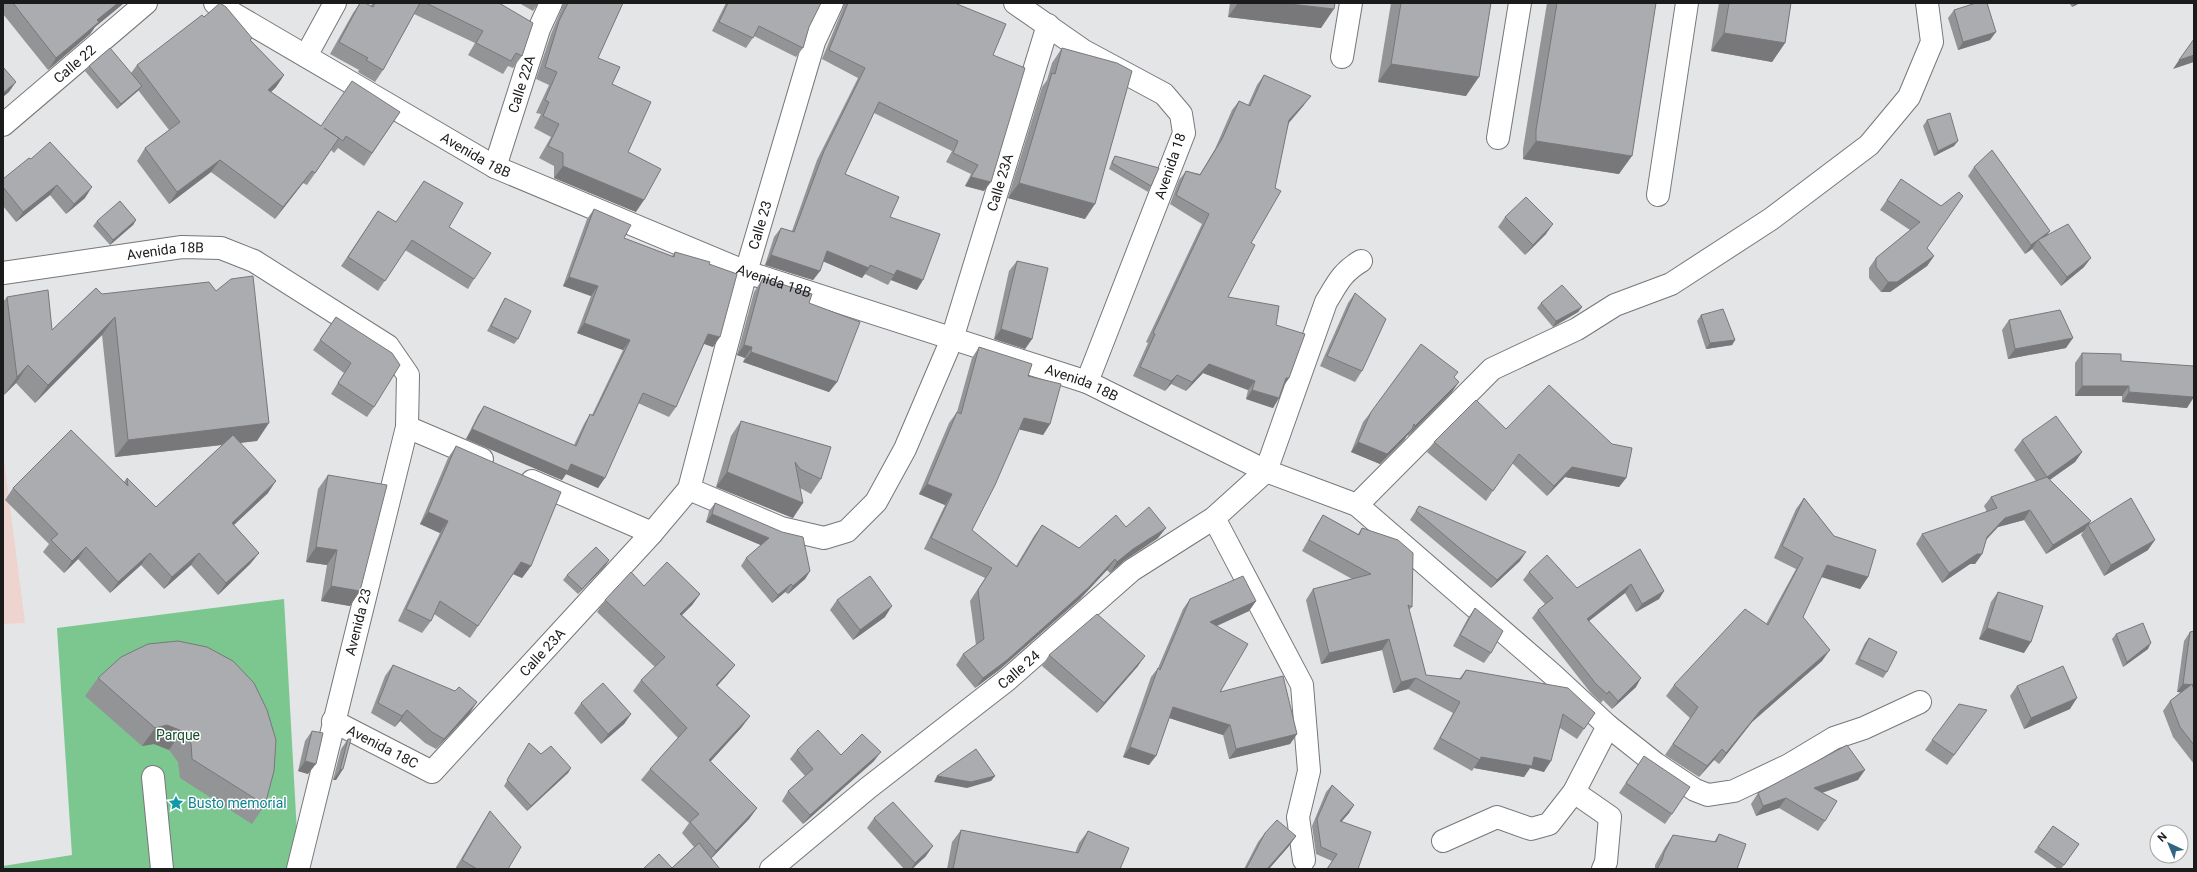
<svg xmlns="http://www.w3.org/2000/svg" width="2197" height="872" font-family="Roboto,sans-serif">
	<style>
		.medical { fill: #eed4cf }
		.green { fill: #7cc790 }
		.lines { fill: none; stroke-linecap: round; stroke-linejoin: round }
		.minor-casing { stroke: #76777a; stroke-width: 24 }
		.minor { stroke: #fff; stroke-width: 22 }
		.wall { fill: #939496 }
		.shaded-wall { fill: #78787a }
		.building { fill: #abacaf; stroke: #78787a }
		.labels { text-anchor: middle; dominant-baseline: central; stroke-width: 3; stroke-linejoin: round; paint-order: stroke }
		.street-label { font-size: 14px; fill: #1b1b1c; stroke: #fff }
		.park-label { font-size: 14px; fill: #164e2a; stroke: #fff }
		.culture-label { font-size: 14px; fill: #0d838f; stroke: #fff; text-anchor: start }
	</style>
	<rect width="100%" height="100%" fill="#e3e5e7"/>
	<path class="medical" d="M3,452L25,623L3,624Z"/>
	<path class="green" d="M284,599L299,869H3V866L72,855L57,628Z"/>
	<g class="lines">
		<g class="minor-casing">
			<g id="minor">
				<path id="s1" d="M215,3L495,167L746,272L1087,382L1266,471L1357,505L1552,674L1608,726L1656,764L1695,790L1708,795L1734,791L1789,765L1834,738L1864,728L1920,702"/>
				<path d="M1015,3L1084,51L1164,94L1181,114L1184,133L1087,382"/>
				<path d="M306,56L335,3"/>
				<path d="M1342,57L1351,3"/>
				<path id="s2" d="M3,125L146,3"/>
				<path d="M1498,138L1520,3"/>
				<path id="s3" d="M495,167L539,29L551,3"/>
				<path d="M1658,195L1687,3"/>
				<path id="s4" d="M3,273L182,247L221,248L254,261L388,346L408,375L407,427L298,869"/>
				<path d="M407,427L482,459"/>
				<path d="M532,481L652,533"/>
				<path id="s5" d="M689,489L781,528L824,538L847,531L876,502L905,449L952,339L1048,25"/>
				<path d="M1357,505L1492,369L1577,329L1615,305L1671,284L1771,219L1869,145L1909,97L1932,42L1927,3"/>
				<path d="M1214,518L1302,685L1309,771L1298,817L1304,860"/>
				<path id="s6" d="M333,721L432,772L652,533L689,489L746,272L814,42L832,3"/>
				<path d="M153,777L162,869"/>
				<path d="M1574,792L1610,817L1606,862L1603,869"/>
				<path d="M1443,841L1497,817L1531,829L1549,824L1574,792L1608,726"/>
				<path id="s7" d="M771,869L868,788L1007,680L1132,570L1214,518L1266,471L1326,302C1337,284 1342,272 1361,261"/>
			</g>
		</g>
		<use href="#minor" class="minor"/>
	</g>
	<g class="wall">
		<path d="M3,3H124L95,27L90,34L48,70L3,14Z"/>
		<path d="M360,3L371,6L372,3H499L522,56L513,68L508,66L503,74L468,55L475,43L414,14L383,70L375,82L358,72L359,70L330,54L353,13Z"/>
		<path d="M519,3H539L533,11Z"/>
		<path d="M562,3H623L598,58L612,84L628,152L636,212L554,178V166L539,158L551,137L534,128L541,114L536,113L549,85L536,79L551,34L562,8Z"/>
		<path d="M726,3H821L809,27L803,48L796,57L754,36L746,48L712,31Z"/>
		<path d="M844,3H957V4L993,55L984,191L965,186L971,174L946,162L952,151L874,113L845,174L890,217L917,290L891,280L888,285L865,274L862,278L823,261L820,271L813,280L765,265L774,237L781,228L792,231L817,160L858,78L822,59L843,8Z"/>
		<path d="M1230,3H1335L1321,28L1228,17Z"/>
		<path d="M1391,3H1491L1466,96L1378,82Z"/>
		<path d="M1547,3H1656L1619,174L1523,159V149Z"/>
		<path d="M1719,3H1791L1785,43L1772,62L1711,51Z"/>
		<path d="M2069,3H2080L2072,7Z"/>
		<path d="M1954,10L1990,40L1958,50L1948,18Z"/>
		<path d="M204,17L252,38L250,40L284,75L276,87L271,92L321,126L400,112L364,166L338,148L334,153L331,150L307,185L303,183L275,219L211,172L169,204L137,161L145,148L169,130L138,90L117,109L85,71L89,66L131,73L137,65Z"/>
		<path d="M1062,48L1085,219L1008,198L1042,87L1047,80L1052,63Z"/>
		<path d="M1264,75L1304,105L1289,123L1251,243L1228,297L1276,325L1289,378L1283,387L1279,398L1273,408L1246,399L1248,390L1203,373L1186,391L1171,384L1165,391L1133,376L1148,343L1146,342L1202,224L1170,204L1179,180L1186,171L1200,174L1215,149L1232,110L1239,101L1248,105L1257,85Z"/>
		<path d="M1927,120L1954,146L1934,156L1923,126Z"/>
		<path d="M1115,156L1151,186L1148,192L1109,169L1112,161Z"/>
		<path d="M31,159L85,198L66,214L50,195L16,222L3,206V179Z"/>
		<path d="M1974,167L2050,231L2047,235L2084,267L2061,286L2032,249L2025,254L1968,176Z"/>
		<path d="M1901,179L1941,206L1927,248L1934,256L1927,266L1890,292H1881L1869,278V268L1876,258L1910,230L1880,210Z"/>
		<path d="M424,181L449,227L474,279L468,289L405,250L378,291L341,266L378,211L396,222Z"/>
		<path d="M594,209L624,238L672,256L675,252L709,264L713,347L704,344L676,407L669,417L638,403L598,488L566,474L562,480L466,439L478,415L484,406L574,445L584,424L590,414L592,415L623,350L577,333L591,296L563,286L587,219Z"/>
		<path d="M1505,217L1546,234L1525,255L1498,227Z"/>
		<path d="M136,220L133,225L110,245L93,226L97,221Z"/>
		<path d="M1017,261L1032,339L1025,349L994,339L1009,271Z"/>
		<path d="M763,278L809,303L837,382L829,392L743,362L745,358L737,355L754,292Z"/>
		<path d="M96,288L257,441L240,443L268,493L234,525L259,553L250,564L218,595L191,565L164,589L141,565L110,593L78,559L64,573L43,552L49,544L5,500L13,488L124,482L127,478L156,507L222,445L115,457L102,335L35,403L16,383L4,395L3,383V302L7,297L52,330Z"/>
		<path d="M1355,293L1362,371L1355,382L1320,366L1348,303Z"/>
		<path d="M505,298L518,339L514,344L487,331L502,303Z"/>
		<path d="M1541,303L1582,307L1578,312L1553,327L1537,308Z"/>
		<path d="M1701,315L1735,340L1732,345L1706,349L1697,321Z"/>
		<path d="M336,317L374,407L367,417L331,394L344,373L313,350Z"/>
		<path d="M2009,320L2066,348L2008,359L2002,330Z"/>
		<path d="M979,347L1028,376L1050,424L1043,435L1019,429L972,530L1016,566L1034,536L1042,525L1079,548L1126,527L1158,538L1125,560L1110,573L1107,570L1080,599L999,670L975,688L956,665L963,654L976,645L970,601L985,578L924,549L945,505L919,494L949,423L957,412L972,358Z"/>
		<path d="M2082,353L2121,361L2187,408L2122,402V396H2075V363Z"/>
		<path d="M1454,377L1452,392L1408,436L1407,435L1404,440L1380,464L1351,452L1363,422L1371,412Z"/>
		<path d="M741,421L821,479L811,494L800,488L793,518L716,487L731,436Z"/>
		<path d="M1506,429L1626,478L1619,487L1565,477L1547,496L1512,463L1486,501L1427,452L1434,442Z"/>
		<path d="M2022,440L2082,452L2075,462L2049,480L2091,521L2084,531L2046,554L2024,520L1998,527L1986,540L1982,554L1975,564H1970L1942,583L1916,544L1922,534L1987,512L1984,506L1991,497L2036,481L2014,450Z"/>
		<path d="M456,446L531,566L522,578L513,574L470,638L434,614L431,621L422,633L398,621L440,533L420,524L448,458Z"/>
		<path d="M328,475L360,591L350,606L321,601L327,565L306,562L318,489Z"/>
		<path d="M1804,498L1834,536L1868,577L1860,589L1821,577L1803,617L1822,661L1752,722L1719,764L1714,760L1699,777L1665,755L1690,718L1666,696L1674,685L1766,624L1796,569L1774,558L1796,509Z"/>
		<path d="M715,503L810,571L805,579L788,594L785,592L772,603L741,566L746,558L761,545L706,522L709,511Z"/>
		<path d="M1419,506L1520,561L1491,588L1410,520Z"/>
		<path d="M1323,515L1358,534L1362,528L1412,607L1409,610L1426,675L1459,679L1466,670L1595,713L1577,739L1560,728L1544,772L1530,768L1524,777L1474,768L1472,771L1433,749L1453,713L1408,689L1393,693L1382,650L1321,664L1306,600L1313,589L1352,579L1302,551L1316,526Z"/>
		<path d="M2088,525L2148,550L2104,576L2081,535Z"/>
		<path d="M1640,549L1664,591L1659,599L1636,612L1625,593L1589,621L1636,687L1612,709L1603,700L1601,703L1590,692L1532,618L1538,610L1545,604L1523,580L1529,572L1577,588Z"/>
		<path d="M609,560L605,566L578,594L563,580L567,575Z"/>
		<path d="M644,586L700,594L692,605L682,615L735,665L726,676L717,686L750,716L741,728L710,762L757,808L749,819L711,858L672,868L694,847L682,833L689,823L641,780L650,769L678,738L633,691L641,680L655,667L597,612L605,600Z"/>
		<path d="M1998,592L2024,653L1979,639L1991,602Z"/>
		<path d="M1190,599L1256,601L1249,611L1217,626L1220,692L1297,734L1290,744L1229,759L1223,735L1169,718L1149,765L1123,757L1151,677L1158,668L1183,609Z"/>
		<path d="M837,600L885,617L853,640L830,610Z"/>
		<path d="M1475,608L1491,653L1484,663L1453,646L1468,618Z"/>
		<path d="M2194,631V764L2173,737L2163,711L2170,701L2181,692H2177L2184,641L2190,632Z"/>
		<path d="M2116,634L2148,649L2123,667L2112,639Z"/>
		<path d="M1869,638L1887,672L1883,678L1855,664L1865,643Z"/>
		<path d="M207,647L265,805L252,824L180,778L178,762L169,750L154,744L142,746L85,696L98,678Z"/>
		<path d="M1049,655L1138,666L1097,713L1042,666Z"/>
		<path d="M393,665L470,713L436,749L425,743L400,721L395,727L371,713L385,676Z"/>
		<path d="M2017,686L2070,709L2024,729L2010,696Z"/>
		<path d="M581,703L631,714L624,724L601,744L574,713Z"/>
		<path d="M1980,720L1947,765L1925,750L1932,740Z"/>
		<path d="M312,731L308,774L298,771L305,741Z"/>
		<path d="M348,739L343,769L336,780H333L341,749Z"/>
		<path d="M529,743L541,754L571,768L568,773L527,811L504,786Z"/>
		<path d="M797,750L841,755L874,761L803,824L782,801L788,791L805,776L790,759Z"/>
		<path d="M1637,766L1672,814L1665,824L1619,793Z"/>
		<path d="M1858,780L1822,793L1825,821L1818,831L1779,808L1756,816L1751,804L1758,793Z"/>
		<path d="M1332,785L1354,805L1349,813L1341,822L1358,869H1327L1332,861L1316,854L1312,826L1326,792Z"/>
		<path d="M490,811L508,869H455L483,822Z"/>
		<path d="M874,818L926,856L912,869H904L867,828Z"/>
		<path d="M2053,826L2079,844L2061,869H2058L2034,852Z"/>
		<path d="M961,830L1075,853L1079,843L1088,831L1120,869H947L952,842Z"/>
		<path d="M1265,833L1296,836L1289,846L1269,869H1244L1258,842Z"/>
		<path d="M1719,834L1737,869H1655V865L1665,847L1673,835L1714,842Z"/>
	</g>
	<g class="shaded-wall">
		<path d="M118,3H124L95,27L90,34L48,70L56,58L97,20Z"/>
		<path d="M1238,3H1281L1334,9L1321,28L1228,17Z"/>
		<path d="M2075,3H2080L2072,7Z"/>
		<path d="M1996,32L1990,40L1958,50L1963,42Z"/>
		<path d="M1724,33L1785,43L1772,62L1711,51Z"/>
		<path d="M2194,55V62L2173,69L2179,60Z"/>
		<path d="M1391,64L1479,77L1466,96L1378,82Z"/>
		<path d="M284,75L276,87L260,103L268,90Z"/>
		<path d="M16,82L9,92L3,97V93Z"/>
		<path d="M142,86L138,91L117,109L121,104Z"/>
		<path d="M1311,96L1304,105L1283,129L1289,120Z"/>
		<path d="M1536,141L1632,156L1619,174L1523,159Z"/>
		<path d="M1958,141L1954,146L1934,156L1938,151Z"/>
		<path d="M220,160L211,172L169,204L177,192Z"/>
		<path d="M563,166L644,200L636,212L554,178Z"/>
		<path d="M312,171L303,183L275,219L283,207Z"/>
		<path d="M971,177L991,182L984,191L965,186Z"/>
		<path d="M1019,183L1095,204L1085,219L1008,198Z"/>
		<path d="M57,185L50,195L16,222L23,212Z"/>
		<path d="M92,187L85,198L66,214L74,204Z"/>
		<path d="M136,220L133,225L110,245L113,240Z"/>
		<path d="M1553,224L1546,234L1525,255L1533,245Z"/>
		<path d="M2050,231L2043,240H2038Z"/>
		<path d="M2038,240L2032,249L2025,254L2031,245Z"/>
		<path d="M827,251L869,268L862,278L820,260Z"/>
		<path d="M771,255L820,271L813,280L765,265Z"/>
		<path d="M1934,256L1927,266L1890,292H1881L1888,282Z"/>
		<path d="M2091,258L2084,267L2061,286L2067,277Z"/>
		<path d="M897,270L923,280L917,290L891,280Z"/>
		<path d="M569,277L598,286L591,296L563,286Z"/>
		<path d="M1582,307L1578,312L1553,327L1556,321Z"/>
		<path d="M115,317L102,335L35,403L48,385Z"/>
		<path d="M584,323L630,340L623,350L577,333Z"/>
		<path d="M1001,329L1032,339L1025,349L994,339Z"/>
		<path d="M708,334L720,337L713,347L702,343Z"/>
		<path d="M2073,338L2066,348L2008,359L2015,349Z"/>
		<path d="M1735,340L1732,345L1706,349L1710,343Z"/>
		<path d="M744,345L752,347L745,358L737,355Z"/>
		<path d="M751,352L837,382L829,392L743,362Z"/>
		<path d="M1209,364L1255,381L1248,390L1203,373L1186,391L1192,382Z"/>
		<path d="M28,365L16,383L4,395L17,377Z"/>
		<path d="M1177,375L1171,384L1165,391L1171,381Z"/>
		<path d="M1286,378H1289L1282,388Z"/>
		<path d="M1459,382L1452,392L1408,436L1415,426Z"/>
		<path d="M2082,386H2129L2122,396H2075Z"/>
		<path d="M1252,390L1279,398L1273,408L1246,399Z"/>
		<path d="M2129,392L2194,397L2187,408L2122,402Z"/>
		<path d="M1024,418L1050,424L1043,435L1017,429Z"/>
		<path d="M269,423L257,441L115,457L128,440Z"/>
		<path d="M472,429L571,464L605,478L598,488L566,474L562,480L466,439Z"/>
		<path d="M1412,429L1404,440L1380,464L1351,452L1358,442Z"/>
		<path d="M2082,452L2075,462L2040,487L2047,477Z"/>
		<path d="M1572,467L1626,478L1619,487L1565,477L1547,496L1554,486Z"/>
		<path d="M727,472L803,503L793,518L716,487Z"/>
		<path d="M276,481L268,493L223,535L232,523Z"/>
		<path d="M927,484L952,494L945,505L919,494Z"/>
		<path d="M2030,510L2024,520L1998,527L1980,546L1987,537L2005,518Z"/>
		<path d="M428,512L448,521L440,533L420,524Z"/>
		<path d="M712,514L769,538L763,546L706,522Z"/>
		<path d="M2091,521L2084,531L2046,554L2053,545Z"/>
		<path d="M1166,528L1158,538L1125,560L1110,573L1117,562L1133,549Z"/>
		<path d="M2155,540L2148,550L2104,576L2111,565Z"/>
		<path d="M86,547L78,559L64,573L72,561Z"/>
		<path d="M316,547L337,550L327,565L306,562Z"/>
		<path d="M1526,552L1520,561L1491,588L1497,580Z"/>
		<path d="M150,553L141,565L110,593L118,582Z"/>
		<path d="M199,553L191,565L164,589L172,577Z"/>
		<path d="M259,553L250,564L218,595L226,583Z"/>
		<path d="M1977,554H1982L1975,564H1970L1942,583L1949,573Z"/>
		<path d="M1115,559L1107,570L1080,599L999,670L975,688L983,678Z"/>
		<path d="M609,560L605,566L578,594L582,589Z"/>
		<path d="M521,562L531,566L522,578L513,574Z"/>
		<path d="M1827,565L1868,577L1860,589L1819,576Z"/>
		<path d="M810,571L805,579L788,594L793,586Z"/>
		<path d="M791,584L785,592L772,603L778,595Z"/>
		<path d="M1631,584L1625,593L1581,627L1587,619Z"/>
		<path d="M331,586L360,591L350,606L321,601Z"/>
		<path d="M1664,591L1659,599L1636,612L1642,604Z"/>
		<path d="M700,594L692,605L672,625L680,614Z"/>
		<path d="M1256,601L1249,611L1203,632L1210,622Z"/>
		<path d="M892,606L885,617L853,640L860,630Z"/>
		<path d="M1987,628L2031,642L2024,653L1979,639Z"/>
		<path d="M1389,639L1382,650L1321,664L1329,653Z"/>
		<path d="M2151,643L2148,649L2123,667L2127,662Z"/>
		<path d="M1830,650L1822,661L1752,722L1719,764L1726,753L1760,711Z"/>
		<path d="M1145,656L1138,666L1097,713L1104,703Z"/>
		<path d="M735,665L726,676L707,697L716,685Z"/>
		<path d="M1416,678L1408,689L1393,693L1401,682Z"/>
		<path d="M1641,678L1636,687L1612,709L1618,701Z"/>
		<path d="M2183,684L2194,685V694L2177,692Z"/>
		<path d="M2077,698L2070,709L2024,729L2031,718Z"/>
		<path d="M477,702L470,713L436,749L444,739Z"/>
		<path d="M1173,707L1230,725L1223,735L1166,717Z"/>
		<path d="M407,710L400,721L395,727L402,716Z"/>
		<path d="M631,714L624,724L601,744L608,734Z"/>
		<path d="M750,716L741,728L701,772L709,760Z"/>
		<path d="M167,725L182,731L169,750L154,744L142,746L155,728Z"/>
		<path d="M1297,734L1290,744L1229,759L1236,749Z"/>
		<path d="M1130,747L1156,756L1149,765L1123,757Z"/>
		<path d="M1722,749L1714,760L1699,777L1707,766Z"/>
		<path d="M881,752L874,761L803,824L810,815Z"/>
		<path d="M1481,757H1534L1551,761L1544,772L1530,768L1524,777L1474,768Z"/>
		<path d="M305,761L316,764L308,774L298,771Z"/>
		<path d="M571,768L568,773L527,811L531,806Z"/>
		<path d="M343,769L336,780H333L340,770Z"/>
		<path d="M1865,770L1858,780L1807,798L1814,788Z"/>
		<path d="M937,776H995L991,781L967,788L934,782Z"/>
		<path d="M1786,798L1779,808L1756,816L1763,806Z"/>
		<path d="M1354,805L1349,813L1335,829L1340,821Z"/>
		<path d="M757,808L749,819L708,862L716,851Z"/>
		<path d="M1296,836L1289,846L1269,869H1267Z"/>
		<path d="M933,846L926,856L912,869H911L915,863Z"/>
	</g>
	<g class="building">
		<path d="M13,3H118L97,20L99,22L56,58Z"/>
		<path d="M220,3L226,7L252,38L250,40L284,75L268,90L321,126L352,81L400,112L372,153L346,136L343,141L324,128L339,138L315,173L312,171L283,207L220,160L177,192L145,148L180,122L137,65L202,15L204,17Z"/>
		<path d="M360,3H365L373,7L375,3H420L383,70L366,60L368,58L339,42Z"/>
		<path d="M426,3H499L533,23L522,56L516,53L511,61L476,43L483,31Z"/>
		<path d="M568,3H623L598,58L620,67L612,84L651,102L628,152L661,169L644,200L563,166V153L548,146L559,124L543,116L549,102L545,100L557,72L545,67L559,21Z"/>
		<path d="M728,3H821L809,27L803,48L759,26L753,38L719,22Z"/>
		<path d="M848,3H957V4L1006,24L993,55L1025,68L991,182L971,177L978,165L953,153L958,141L879,102L845,174L899,197L890,217L940,234L923,280L897,270L894,275L870,265L869,268L827,251L820,271L771,255L781,228L794,232L824,151L865,68L829,50Z"/>
		<path d="M1281,3H1335L1334,9Z"/>
		<path d="M1401,3H1491L1479,77L1391,64Z"/>
		<path d="M1557,3H1656L1632,156L1536,141V130Z"/>
		<path d="M1729,3H1791L1785,43L1724,33Z"/>
		<path d="M1976,3H1987L1996,32L1963,42L1954,10Z"/>
		<path d="M2194,39V55L2179,60Z"/>
		<path d="M110,48L142,86L121,104L89,66Z"/>
		<path d="M1062,48L1117,63L1132,71L1095,204L1019,183L1052,73L1055,74Z"/>
		<path d="M3,67L16,82L3,93Z"/>
		<path d="M1264,75L1311,96L1289,120L1275,188L1281,191L1251,243L1255,245L1228,297L1279,306L1276,325L1305,334L1289,378H1286L1279,398L1252,390L1255,381L1209,364L1192,382L1177,375L1171,381L1140,367L1155,334L1153,333L1209,214L1176,195L1186,171L1200,175L1222,139L1239,101L1250,106Z"/>
		<path d="M1950,113L1958,141L1938,151L1927,120Z"/>
		<path d="M50,142L92,187L74,204L57,185L23,212L3,187V179L29,158L31,159Z"/>
		<path d="M1992,150L2050,231L2031,245L1974,167Z"/>
		<path d="M1115,156L1159,168L1151,186L1112,163Z"/>
		<path d="M1901,179L1941,206L1959,192L1963,196L1927,248L1934,256L1897,282H1888L1876,267V258L1920,222L1887,200Z"/>
		<path d="M424,181L463,203L449,227L491,253L474,279L412,240L385,281L348,257L378,211L396,222Z"/>
		<path d="M1526,197L1553,224L1533,245L1505,217Z"/>
		<path d="M120,201L136,220L113,240L97,221Z"/>
		<path d="M594,209L631,225L624,238L674,257L675,252L710,262L709,264L737,274L720,337L708,334L676,407L643,393L605,478L571,464L568,471L472,429L484,406L576,446L590,414L593,416L630,340L584,323L598,286L569,277Z"/>
		<path d="M2068,224L2091,258L2067,277L2038,240Z"/>
		<path d="M1017,261L1048,268L1032,339L1001,329Z"/>
		<path d="M253,276L269,423L128,440L115,317L48,385L28,365L17,377L7,297L48,290L52,330L96,288L102,294L209,282L216,291L231,279Z"/>
		<path d="M763,278L812,294L809,303L860,322L837,382L751,352L752,347L744,345L761,282Z"/>
		<path d="M1562,285L1582,307L1556,321L1541,303Z"/>
		<path d="M1355,293L1386,319L1362,371L1327,356Z"/>
		<path d="M505,298L531,311L518,339L491,326Z"/>
		<path d="M1723,309L1735,340L1710,343L1701,315Z"/>
		<path d="M2060,310L2073,338L2015,349L2009,320Z"/>
		<path d="M336,317L392,353L400,365L374,407L338,383L351,363L320,340Z"/>
		<path d="M1421,344L1458,372L1454,377L1459,382L1415,426L1414,424L1412,429L1387,454L1358,442L1371,412Z"/>
		<path d="M979,347L1032,364L1028,376L1061,384L1050,424L1024,418L995,485L972,530L1017,567L1042,525L1079,548L1116,515L1126,527L1149,507L1166,528L1133,549L1117,562L1115,559L1088,588L1007,660L983,678L963,654L984,639L978,590L992,568L931,538L952,494L927,484L957,412L961,414Z"/>
		<path d="M2082,353L2121,354V361L2194,366V397L2129,392V386H2082Z"/>
		<path d="M1549,385L1612,444L1632,448L1626,478L1572,467L1554,486L1519,454L1493,491L1434,442L1476,400L1506,429Z"/>
		<path d="M2056,416L2082,452L2047,477L2022,440Z"/>
		<path d="M741,421L831,447L821,479L800,469L795,462L803,503L727,472Z"/>
		<path d="M71,430L128,486L127,478L156,507L233,435L276,481L232,523L259,553L226,583L199,553L172,577L150,553L118,582L86,547L72,561L51,540L58,534L13,488Z"/>
		<path d="M456,446L561,492L531,566L521,562L478,626L440,601L431,621L406,609L448,521L428,512Z"/>
		<path d="M328,475L387,485L360,591L331,586L337,550L316,547Z"/>
		<path d="M2047,477L2091,521L2053,545L2030,510L2005,518L1987,537L1982,554H1977L1949,573L1922,534L1997,508L1991,497Z"/>
		<path d="M1804,498L1834,536L1876,550L1868,577L1827,565L1803,617L1830,650L1760,711L1726,753L1722,749L1707,766L1673,744L1698,707L1674,685L1745,609L1768,625L1803,558L1782,546Z"/>
		<path d="M2131,498L2155,540L2111,565L2088,525Z"/>
		<path d="M715,503L782,532L803,537L810,571L793,586L791,584L778,595L746,558L769,538L712,514Z"/>
		<path d="M1419,506L1526,552L1497,580L1416,511Z"/>
		<path d="M1323,515L1359,535L1362,528L1398,540L1413,553L1412,607L1408,605L1426,675L1461,679L1466,670L1568,688L1595,713L1584,729L1563,714L1551,761L1534,757L1532,766L1481,757L1480,760L1440,738L1460,702L1416,678L1401,682L1389,639L1329,653L1313,589L1371,574L1309,540Z"/>
		<path d="M596,547L609,560L582,589L567,575Z"/>
		<path d="M1640,549L1664,591L1642,604L1631,584L1587,619L1641,678L1618,701L1609,691L1607,694L1596,684L1538,610L1553,598L1529,572L1547,555L1577,588Z"/>
		<path d="M667,562L700,594L680,614L735,665L716,685L750,716L709,760L757,808L716,851L690,822L699,814L650,769L687,728L641,680L665,657L605,600L631,572L644,586Z"/>
		<path d="M870,576L892,606L860,630L837,600Z"/>
		<path d="M1243,576L1256,601L1210,622L1248,644L1220,692L1283,676L1297,734L1236,749L1230,725L1173,707L1156,756L1130,747L1158,668L1160,670L1190,599Z"/>
		<path d="M1998,592L2043,606L2031,642L1987,628Z"/>
		<path d="M1475,608L1503,631L1491,653L1460,635Z"/>
		<path d="M1097,614L1145,656L1104,703L1049,655Z"/>
		<path d="M2143,623L2151,643L2127,662L2116,634Z"/>
		<path d="M2194,631V685L2183,684L2190,632Z"/>
		<path d="M1869,638L1897,652L1887,672L1859,659Z"/>
		<path d="M178,641L207,647L233,661L254,683L267,710L276,740L274,771L265,805L192,759L191,743L182,731L167,725L155,728L98,678L121,657L148,644Z"/>
		<path d="M393,665L455,691L459,687L477,702L444,739L432,732L407,710L402,716L378,703Z"/>
		<path d="M2063,666L2077,698L2031,718L2017,686Z"/>
		<path d="M603,683L631,714L608,734L581,703Z"/>
		<path d="M2192,684L2194,690V745L2180,727L2170,701Z"/>
		<path d="M1959,704L1987,710L1954,755L1932,740Z"/>
		<path d="M818,730L841,755L862,734L881,752L810,815L788,791L813,769L797,750Z"/>
		<path d="M312,731L323,733L316,764L305,761Z"/>
		<path d="M348,739H351L343,769L340,770Z"/>
		<path d="M529,743L541,754L551,746L571,768L531,806L507,780Z"/>
		<path d="M1847,745L1865,770L1814,788L1837,801L1825,821L1786,798L1763,806L1758,793Z"/>
		<path d="M976,749L995,776L971,782L937,776Z"/>
		<path d="M1644,756L1690,787L1672,814L1626,783Z"/>
		<path d="M1332,785L1354,805L1340,821L1371,832L1358,869H1327L1337,854L1321,847L1317,819Z"/>
		<path d="M893,802L933,846L915,863L874,818Z"/>
		<path d="M490,811L521,847L508,869H477L462,860Z"/>
		<path d="M1277,820L1296,836L1267,869H1246L1265,833Z"/>
		<path d="M2053,826L2079,844L2064,865L2038,847Z"/>
		<path d="M961,830L1078,853L1088,831L1129,848L1120,869H953Z"/>
		<path d="M1719,834L1746,844L1737,869H1657L1662,860L1664,853L1673,835L1716,842Z"/>
		<path d="M699,843L720,869H643L659,854L672,868Z"/>
	</g>
	<defs>
		<g id="sight-bare" transform="scale(1.2)"><path d="M0-6L1.8-2.2L6-1.7L2.9 1.2L3.7 5.4L0 3.3L-3.7 5.4L-2.9 1.2L-6-1.7L-1.8-2.2Z" fill="#0f9aa8" stroke="#fff" stroke-width="2.5" paint-order="stroke"/></g>
	</defs>
	<g fill-rule="evenodd">
		<use href="#sight-bare" x="176" y="803"/>
	</g>
	<g class="labels">
		<g class="street-label">
			<text stroke="none"><textPath href="#s2" startOffset="94">Calle 22</textPath></text>
			<text stroke="none"><textPath href="#s3" startOffset="87">Calle 22A</textPath></text>
			<text stroke="none"><textPath href="#s1" startOffset="302">Avenida 18B</textPath></text>
			<text transform="translate(1170 166) rotate(-71)">Avenida 18</text>
			<text stroke="none"><textPath href="#s5" startOffset="553">Calle 23A</textPath></text>
			<text stroke="none"><textPath href="#s6" startOffset="767">Calle 23</textPath></text>
			<text stroke="none"><textPath href="#s4" startOffset="164">Avenida 18B</textPath></text>
			<text stroke="none"><textPath href="#s1" startOffset="626">Avenida 18B</textPath></text>
			<text stroke="none"><textPath href="#s1" startOffset="950">Avenida 18B</textPath></text>
			<text transform="translate(358 622) rotate(-76)">Avenida 23</text>
			<text stroke="none"><textPath href="#s6" startOffset="274">Calle 23A</textPath></text>
			<text stroke="none"><textPath href="#s7" startOffset="318">Calle 24</textPath></text>
			<text stroke="none"><textPath href="#s6" startOffset="56">Avenida 18C</textPath></text>
		</g>
		<g class="park-label">
			<text x="178" y="735">Parque</text>
		</g>
		<g class="culture-label">
			<text x="188" y="803">Busto memorial</text>
		</g>
	</g>
	<rect width="2197" height="872" fill="none" stroke="#1b1b1c" stroke-width="8"/>
	<g transform="translate(2169 844) rotate(316)"><circle r="19" fill="#ffffff" stroke="#a4a4a4"/>
	<path d="M0-3L7 15L0 10L-7 15Z" fill="#316582"/>
	<text y="-6" font-size="11" font-weight="bold" text-anchor="middle" fill="#1b1b1c">N</text>
	</g>
</svg>
